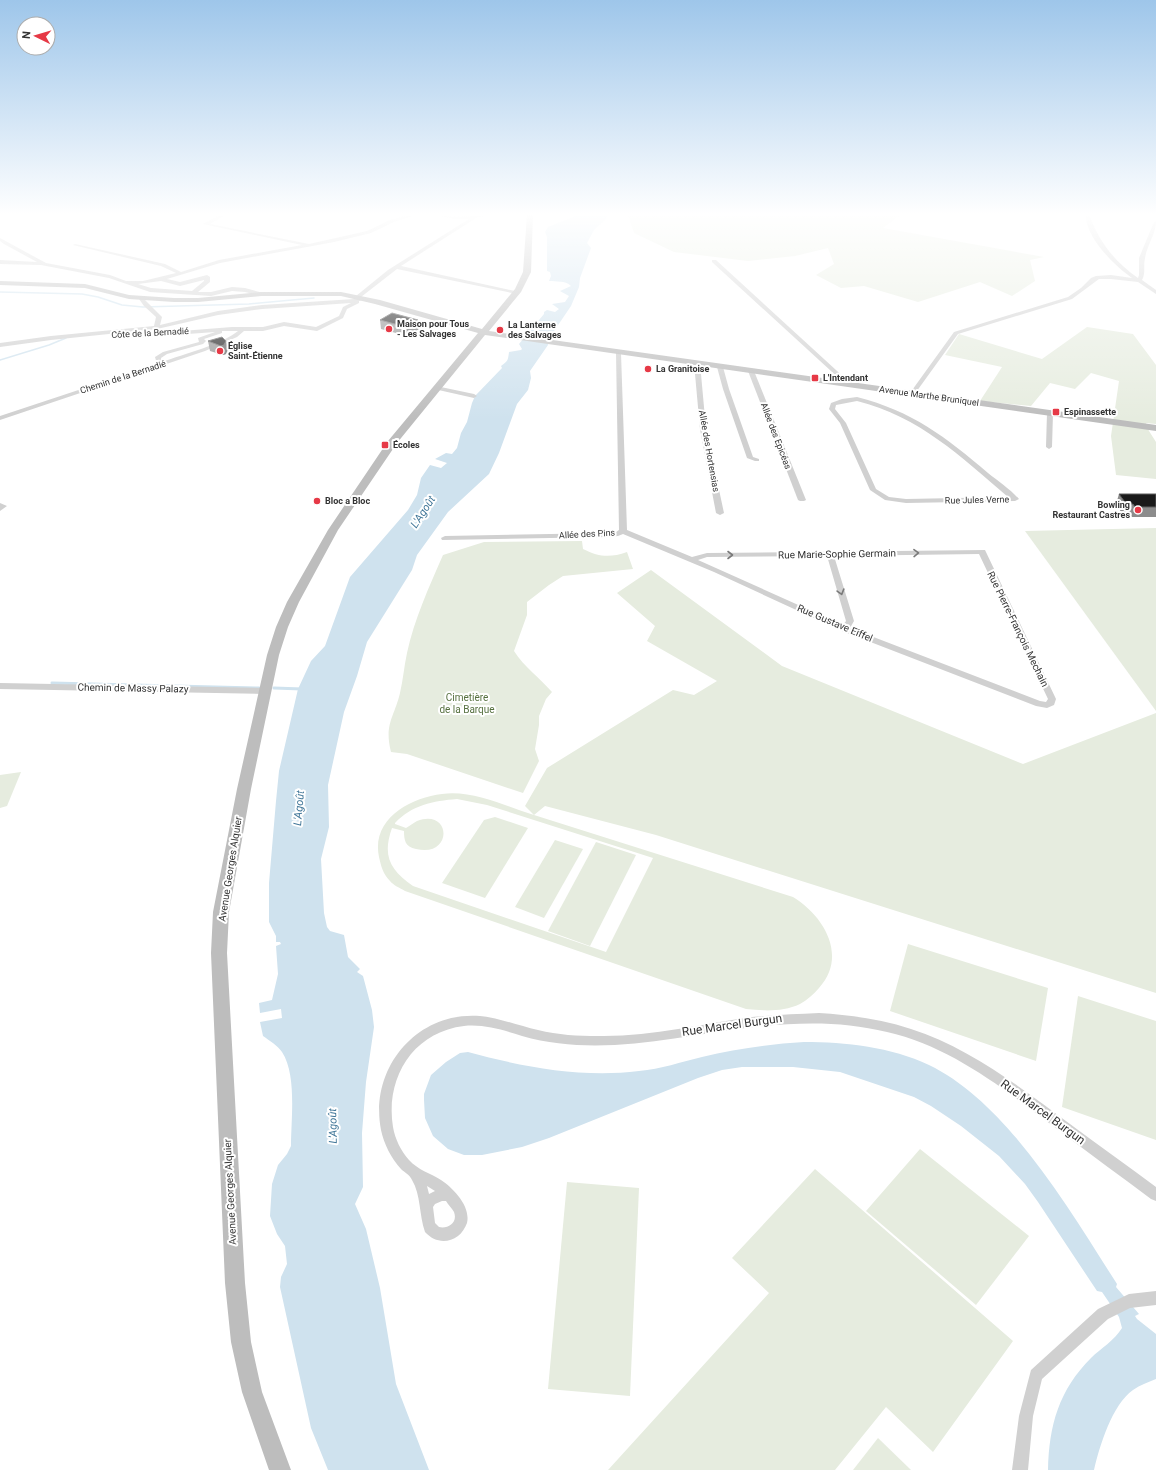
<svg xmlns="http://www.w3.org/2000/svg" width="1156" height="1470" font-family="Roboto,sans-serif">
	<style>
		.green { fill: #e6ecdf; fill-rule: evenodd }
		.water { fill: #cfe2ee }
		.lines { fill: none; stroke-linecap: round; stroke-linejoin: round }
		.stream-far1 { stroke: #cfe2ee; stroke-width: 1.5 }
		.stream { stroke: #cfe2ee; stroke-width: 3 }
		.street { fill: #d0d0d0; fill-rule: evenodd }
		.secondary { fill: #bdbdbd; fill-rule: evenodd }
		.wall { fill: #8c8c8c }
		.shaded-wall { fill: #5f5f5f }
		.building { fill: #1a1a1a; stroke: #5f5f5f }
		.oneway { stroke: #7a7a7a }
		.poi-dot { fill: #e63946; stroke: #fff; stroke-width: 1.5 }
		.labels { text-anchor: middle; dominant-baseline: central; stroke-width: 4; stroke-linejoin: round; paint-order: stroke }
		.far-poi-label { font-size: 9px; font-weight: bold; fill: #333; stroke: #fff; text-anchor: start }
		.far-street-label { font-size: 9px; fill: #333; stroke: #fff }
		.street-label { font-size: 10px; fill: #333; stroke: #fff }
		.park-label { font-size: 10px; fill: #56703f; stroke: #fff }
		.water-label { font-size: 11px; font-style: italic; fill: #3f7597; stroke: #fff }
		.near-street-label { font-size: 12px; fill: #333; stroke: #fff }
	</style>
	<rect width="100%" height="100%" fill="#fff"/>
	<g class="green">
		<path d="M628,215H900L883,228L1044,257L1030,260L1035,281L1012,296L980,282L918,302L864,286L841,288L816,275L834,264L828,248L795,256L748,261L674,252L634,233Z"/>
		<path d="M1087,327L1133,334L1156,365V424L1146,423L1149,431L1156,442V479L1116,475L1111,436L1119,381L1091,373L1075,389L1050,383L1031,406L980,401L1002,367L945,355L959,334L1042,359Z"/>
		<path d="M1156,528V711L1025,531Z"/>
		<path d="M582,541L583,549C599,557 610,558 627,552L633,569L563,576L549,585L527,602V615L514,651C524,667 540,678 552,692L546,699L539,716V725L535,749L539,761L523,793L407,754L391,752C384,724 394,718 400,693C403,680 404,667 407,653C414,620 429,587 443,555L484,542Z"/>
		<path d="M651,570L782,666L1023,764L1156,713V993L656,835L545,806L534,815L793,897C824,916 848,956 819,988C814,994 807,1000 800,1004C783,1012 764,1011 746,1009L405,891C400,888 393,885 390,881C383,874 381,866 379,857C371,819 410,798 442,794C474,790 504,806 534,815L525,806L547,768L673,690L694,695L717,681L647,641L655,626L617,593ZM457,799L487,805L653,858L606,952L413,886C390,870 382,856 392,828L404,831C404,840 405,847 416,849C453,858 452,808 417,821C413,823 410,826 406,828L395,824V823C412,805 433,801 457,799Z"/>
		<path d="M21,772L7,806L0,808V775Z"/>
		<path d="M495,817L528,828L485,898L442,883L484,820Z"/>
		<path d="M555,840L583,849L544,918L515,907Z"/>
		<path d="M596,842L636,855L590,946L548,931Z"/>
		<path d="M908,944L1048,988L1036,1061L890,1011Z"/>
		<path d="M1078,996L1156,1021V1140L1062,1107Z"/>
		<path d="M920,1149L1029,1236L976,1305L866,1211Z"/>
		<path d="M815,1169L1013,1341L933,1452L886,1407L835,1470H608L769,1293L732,1258Z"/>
		<path d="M567,1182L639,1188L630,1396L548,1389Z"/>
		<path d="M878,1438L911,1470H853Z"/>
	</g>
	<g class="water">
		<path d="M578,215H607L606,219L594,230L587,243L591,248L580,278L579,287L571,306L552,334L548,345L530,371L531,378L528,390L517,404L499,453L489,474L448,512L417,555L412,570L367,642L357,676L344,712L328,785L329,827L321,859L324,913L327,927L330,931L344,935L348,957L360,969L357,972L363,976L372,1010L374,1027L366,1082L362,1133L363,1187L355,1204L366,1229L380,1288L396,1384L429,1470H328L311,1428L280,1287L281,1277L287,1264L285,1246L277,1234L270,1216L272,1184L278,1165L287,1154L291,1146C291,1119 297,1075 282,1052C277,1045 270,1041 263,1036L260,1022L282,1018L281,1009L260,1013L259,1003L272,1000L278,974L276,946L281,944L280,942H276V936L269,922V883L276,801L279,771L298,689L311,661L325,646L350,577L408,510L417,495L421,478L430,465L441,468L447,463L435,459L446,453L452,454L457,448L461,433L467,422L472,403L475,396L502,368L501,366C508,361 508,360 509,352L521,350L522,349L519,344L544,314V312L547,310L555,312L559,309L552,304L565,302L569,296L560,291L571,286C565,280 556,282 549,281L551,276L550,272L547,271V237L545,232L548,227Z"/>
		<path d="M804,1042C846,1042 891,1047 929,1065C1008,1103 1070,1211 1117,1284L1116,1287L1139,1314L1135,1316L1137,1319L1156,1334V1379C1149,1382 1140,1385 1133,1390C1112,1405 1100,1445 1094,1470H1048C1049,1425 1059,1390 1091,1358C1101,1348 1114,1341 1122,1328L1119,1317L1102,1292L1097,1291L1038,1202L1025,1184L999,1156L961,1126L931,1106L914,1097L840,1072L793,1067H742L722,1070L698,1078L549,1138L522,1147L482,1155H464L448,1149L433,1136L425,1118L424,1100V1094L431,1075L446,1062L460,1053L468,1052C523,1067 581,1078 639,1071C661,1069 681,1062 702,1057C735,1049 770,1044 804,1042Z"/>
	</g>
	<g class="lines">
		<g class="stream-far1">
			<path d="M0,292L82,294L98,297L122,305L143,307L249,304L314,298"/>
			<path d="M0,360L49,345L66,338"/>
		</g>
		<g class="stream">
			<path d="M52,683L259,688"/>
			<path d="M274,688L302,689"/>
		</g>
		<g class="street">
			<path d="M220,215H225L210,224L309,244L367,231L390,220L410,215H416L394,222L371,233L334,242L220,263L167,279L180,282L207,275L210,277V282L198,292H211L232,287L245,288L263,293L264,294L261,296L245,292L232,291L211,296L150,292L109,278L41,265L0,264V260L37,262L4,244L0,241V238L46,263L110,275L126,281H143L176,273L161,266L73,245L75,244L165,264L181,272L219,260L302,245L203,224ZM204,280V281L192,291L151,288L138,284L161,281L180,286Z"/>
			<path d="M434,215L456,217L487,215L476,218L401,266L515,291L517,292V294L397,269L361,297H366V299L359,301V303L347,309L343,318L317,331L284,326L263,331H244L237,337L205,351L0,420V416L157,364L155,357L163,352L199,342L198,338L215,332L133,338L131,337V335L232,327H263L284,322L316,327L339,316L343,307L351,303L262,309L218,315L157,329L51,340L0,347V343L51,336L154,326L156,317L144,306L139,299L142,297L162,317L160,325L218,311L262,305L354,299L357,298L355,297L356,296L388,270L469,219H456ZM222,331H238C221,345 184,354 162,362L161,358L167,354L203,344L206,341L204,339L222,333Z"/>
			<path d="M1086,216L1090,217C1100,243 1115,262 1138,278L1139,275V258L1154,222L1156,221C1156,234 1147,245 1145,258C1143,266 1146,273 1142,280L1156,290V294L1138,282L1111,279H1099L1072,299L958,334L914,395H910V393L954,332L1068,297L1081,288L1091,278L1096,276L1111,275L1132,278C1115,266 1086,238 1086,216Z"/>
			<path d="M712,260H716L848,381V383L846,385H842L841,384L843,382L712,262Z"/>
			<path d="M616,352L621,353L627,530L692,557L707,553L985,550L1056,699L1054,705L1047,708L1036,706L842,631L714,572L623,534L618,536L607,537L442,540L441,538L445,536L607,533L616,532L619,530ZM979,554L1048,699L1046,702L1040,701L850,628L854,621L834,556ZM827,556L846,621L843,625L698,560L707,557Z"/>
			<path d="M697,361L700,363L706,429L724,513L720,515L716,513L700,429L694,363Z"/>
			<path d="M720,365L723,367L729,389L753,457L759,459V461H755L747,458L723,389L717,367Z"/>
			<path d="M751,369L754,371L806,500L804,501H800L798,500L748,371Z"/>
			<path d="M436,386L474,394L477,396L474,398L434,389L433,388Z"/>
			<path d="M857,397C912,411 946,437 988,473C998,481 1010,489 1019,499L1015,501L906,503L885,500L870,490L840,423L829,409L831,403L842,399ZM857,401C920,417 960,456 1008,497L906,499L889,497L876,489L846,423L835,409L836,405Z"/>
			<path d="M1050,411L1053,413L1052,447L1049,449L1046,447L1047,413Z"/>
			<path d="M0,503L7,506L0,511Z"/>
			<path d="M0,683L265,688L269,691L265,694L0,689Z"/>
			<path d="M819,1013C850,1015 881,1019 911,1029C970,1048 1021,1088 1070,1124C1098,1145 1128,1166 1156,1187V1201L1151,1199C1122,1177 1091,1155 1061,1132C1008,1092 953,1047 887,1032C843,1021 799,1022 754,1027C676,1036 600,1058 522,1036C503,1030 484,1024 464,1026C413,1032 385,1078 393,1127C395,1139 401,1151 409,1160C418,1170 430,1173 441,1180C453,1188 471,1206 467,1223C465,1228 462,1233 458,1236C447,1244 434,1242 425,1232C419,1215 421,1195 412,1180C410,1175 404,1172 401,1169C391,1158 384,1144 381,1130C369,1068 417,1011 480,1016C500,1018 519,1026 538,1030C558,1035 578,1036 598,1036C650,1037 701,1024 752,1017C774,1015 796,1014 819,1013ZM427,1186L435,1191L429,1194ZM442,1201H446C448,1205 452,1208 454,1212C458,1223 448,1229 439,1227L435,1223L433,1207L435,1204Z"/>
			<path d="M1156,1291V1305L1130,1308L1108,1319L1042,1379L1033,1416L1028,1470H1012L1019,1416L1031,1370L1098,1309L1129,1294Z"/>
		</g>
		<path class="secondary" d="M527,215H533L531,272L521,292L489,331L1156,425V431L485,335L397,443L338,530L299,602L288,627L279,655L251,789L229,912L227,953L245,1283L251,1342L262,1392L291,1470H269L242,1392L231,1342L225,1283L211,953L213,912L237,789L267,655L276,627L287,602L328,530L388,441L478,333L375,304L341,296H261L198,302H174L129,299L85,288L0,285V281L85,284L129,295L174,298H198L261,292H341L380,300L482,329L515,289L523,272Z"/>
	</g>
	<g class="wall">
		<path d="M380,320H418L419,329L407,336L381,329Z"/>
		<path d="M208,341H226L228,350L226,354L223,355L210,351Z"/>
		<path d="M1119,494H1156V517H1131L1129,515H1123L1116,504Z"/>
	</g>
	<g class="shaded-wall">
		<path d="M418,320L419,329L407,336L406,327Z"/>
		<path d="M226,341L228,350L226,354L223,355L221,346Z"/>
	</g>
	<g class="building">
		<path d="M392,313L418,320L406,327L380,320Z"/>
		<path d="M222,337L226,341L224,345L221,346L208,341Z"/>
		<path d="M1119,494H1156V507H1135L1133,504L1127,505Z"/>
	</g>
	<defs><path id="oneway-chevron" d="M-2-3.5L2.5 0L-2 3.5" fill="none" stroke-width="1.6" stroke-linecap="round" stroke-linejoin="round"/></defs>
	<g class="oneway">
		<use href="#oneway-chevron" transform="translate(916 553) rotate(-1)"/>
		<use href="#oneway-chevron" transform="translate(730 555)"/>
		<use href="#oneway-chevron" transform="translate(841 592) rotate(74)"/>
	</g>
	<linearGradient id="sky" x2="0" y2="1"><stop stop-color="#9ec6ea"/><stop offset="0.51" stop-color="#fff"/><stop offset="1" stop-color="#fff" stop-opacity="0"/></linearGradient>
	<rect width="1156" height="420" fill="url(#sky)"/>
	<g class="poi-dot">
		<circle cx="389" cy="329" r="4"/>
		<circle cx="500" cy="330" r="4"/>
		<circle cx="220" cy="351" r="4"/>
		<circle cx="648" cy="369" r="4"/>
		<rect x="811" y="374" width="8" height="8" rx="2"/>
		<rect x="1052" y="408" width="8" height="8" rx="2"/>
		<rect x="381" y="441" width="8" height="8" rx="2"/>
		<circle cx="317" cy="501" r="4"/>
		<circle cx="1138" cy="510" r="4"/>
	</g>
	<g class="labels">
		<g class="far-poi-label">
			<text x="397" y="324">Maison pour Tous<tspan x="397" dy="10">- Les Salvages</tspan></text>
			<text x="508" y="325">La Lanterne<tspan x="508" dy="10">des Salvages</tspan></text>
			<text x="228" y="346">Église<tspan x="228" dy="10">Saint-Étienne</tspan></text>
			<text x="656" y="369">La Granitoise</text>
			<text x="823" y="378">L'Intendant</text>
			<text x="1064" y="412">Espinassette</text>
			<text x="393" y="445">Écoles</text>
			<text x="325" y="501">Bloc a Bloc</text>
			<text x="1130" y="505" text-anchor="end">Bowling<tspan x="1130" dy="10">Restaurant Castres</tspan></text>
		</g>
		<g class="far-street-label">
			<text transform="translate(150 333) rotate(-3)">Côte de la Bernadié</text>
			<text transform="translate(123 377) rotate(-18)">Chemin de la Bernadié</text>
			<text transform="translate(929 396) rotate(8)">Avenue Marthe Bruniquel</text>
			<text transform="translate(776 436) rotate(69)">Allée des Epicéas</text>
			<text transform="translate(709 451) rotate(80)">Allée des Hortensias</text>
			<text transform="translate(977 500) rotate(-1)">Rue Jules Verne</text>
			<text transform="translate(587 534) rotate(-3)">Allée des Pins</text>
		</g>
		<g class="street-label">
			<text transform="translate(837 554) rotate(-1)">Rue Marie-Sophie Germain</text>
			<text transform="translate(835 623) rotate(23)">Rue Gustave Eiffel</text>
			<text transform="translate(1018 629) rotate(64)">Rue Pierre-François Mechain</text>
			<text transform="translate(133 688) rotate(1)">Chemin de Massy Palazy</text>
			<text transform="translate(230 869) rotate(-81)">Avenue Georges Alquier</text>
			<text transform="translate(230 1192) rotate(-93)">Avenue Georges Alquier</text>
		</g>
		<g class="park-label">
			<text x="467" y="697">Cimetière<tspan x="467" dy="12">de la Barque</tspan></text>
		</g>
		<g class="water-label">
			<text transform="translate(423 512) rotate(-57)">L'Agoût</text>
			<text transform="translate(299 808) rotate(-85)">L'Agoût</text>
			<text transform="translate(333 1126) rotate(-91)">L'Agoût</text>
		</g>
		<g class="near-street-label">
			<text transform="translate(732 1025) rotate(-8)">Rue Marcel Burgun</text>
			<text transform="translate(1043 1112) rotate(36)">Rue Marcel Burgun</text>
		</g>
	</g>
	<g transform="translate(36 36) rotate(275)"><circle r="19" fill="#ffffff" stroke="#adadad"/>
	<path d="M0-3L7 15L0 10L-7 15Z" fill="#e63946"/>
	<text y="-6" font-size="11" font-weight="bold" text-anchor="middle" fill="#333333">N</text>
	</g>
</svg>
